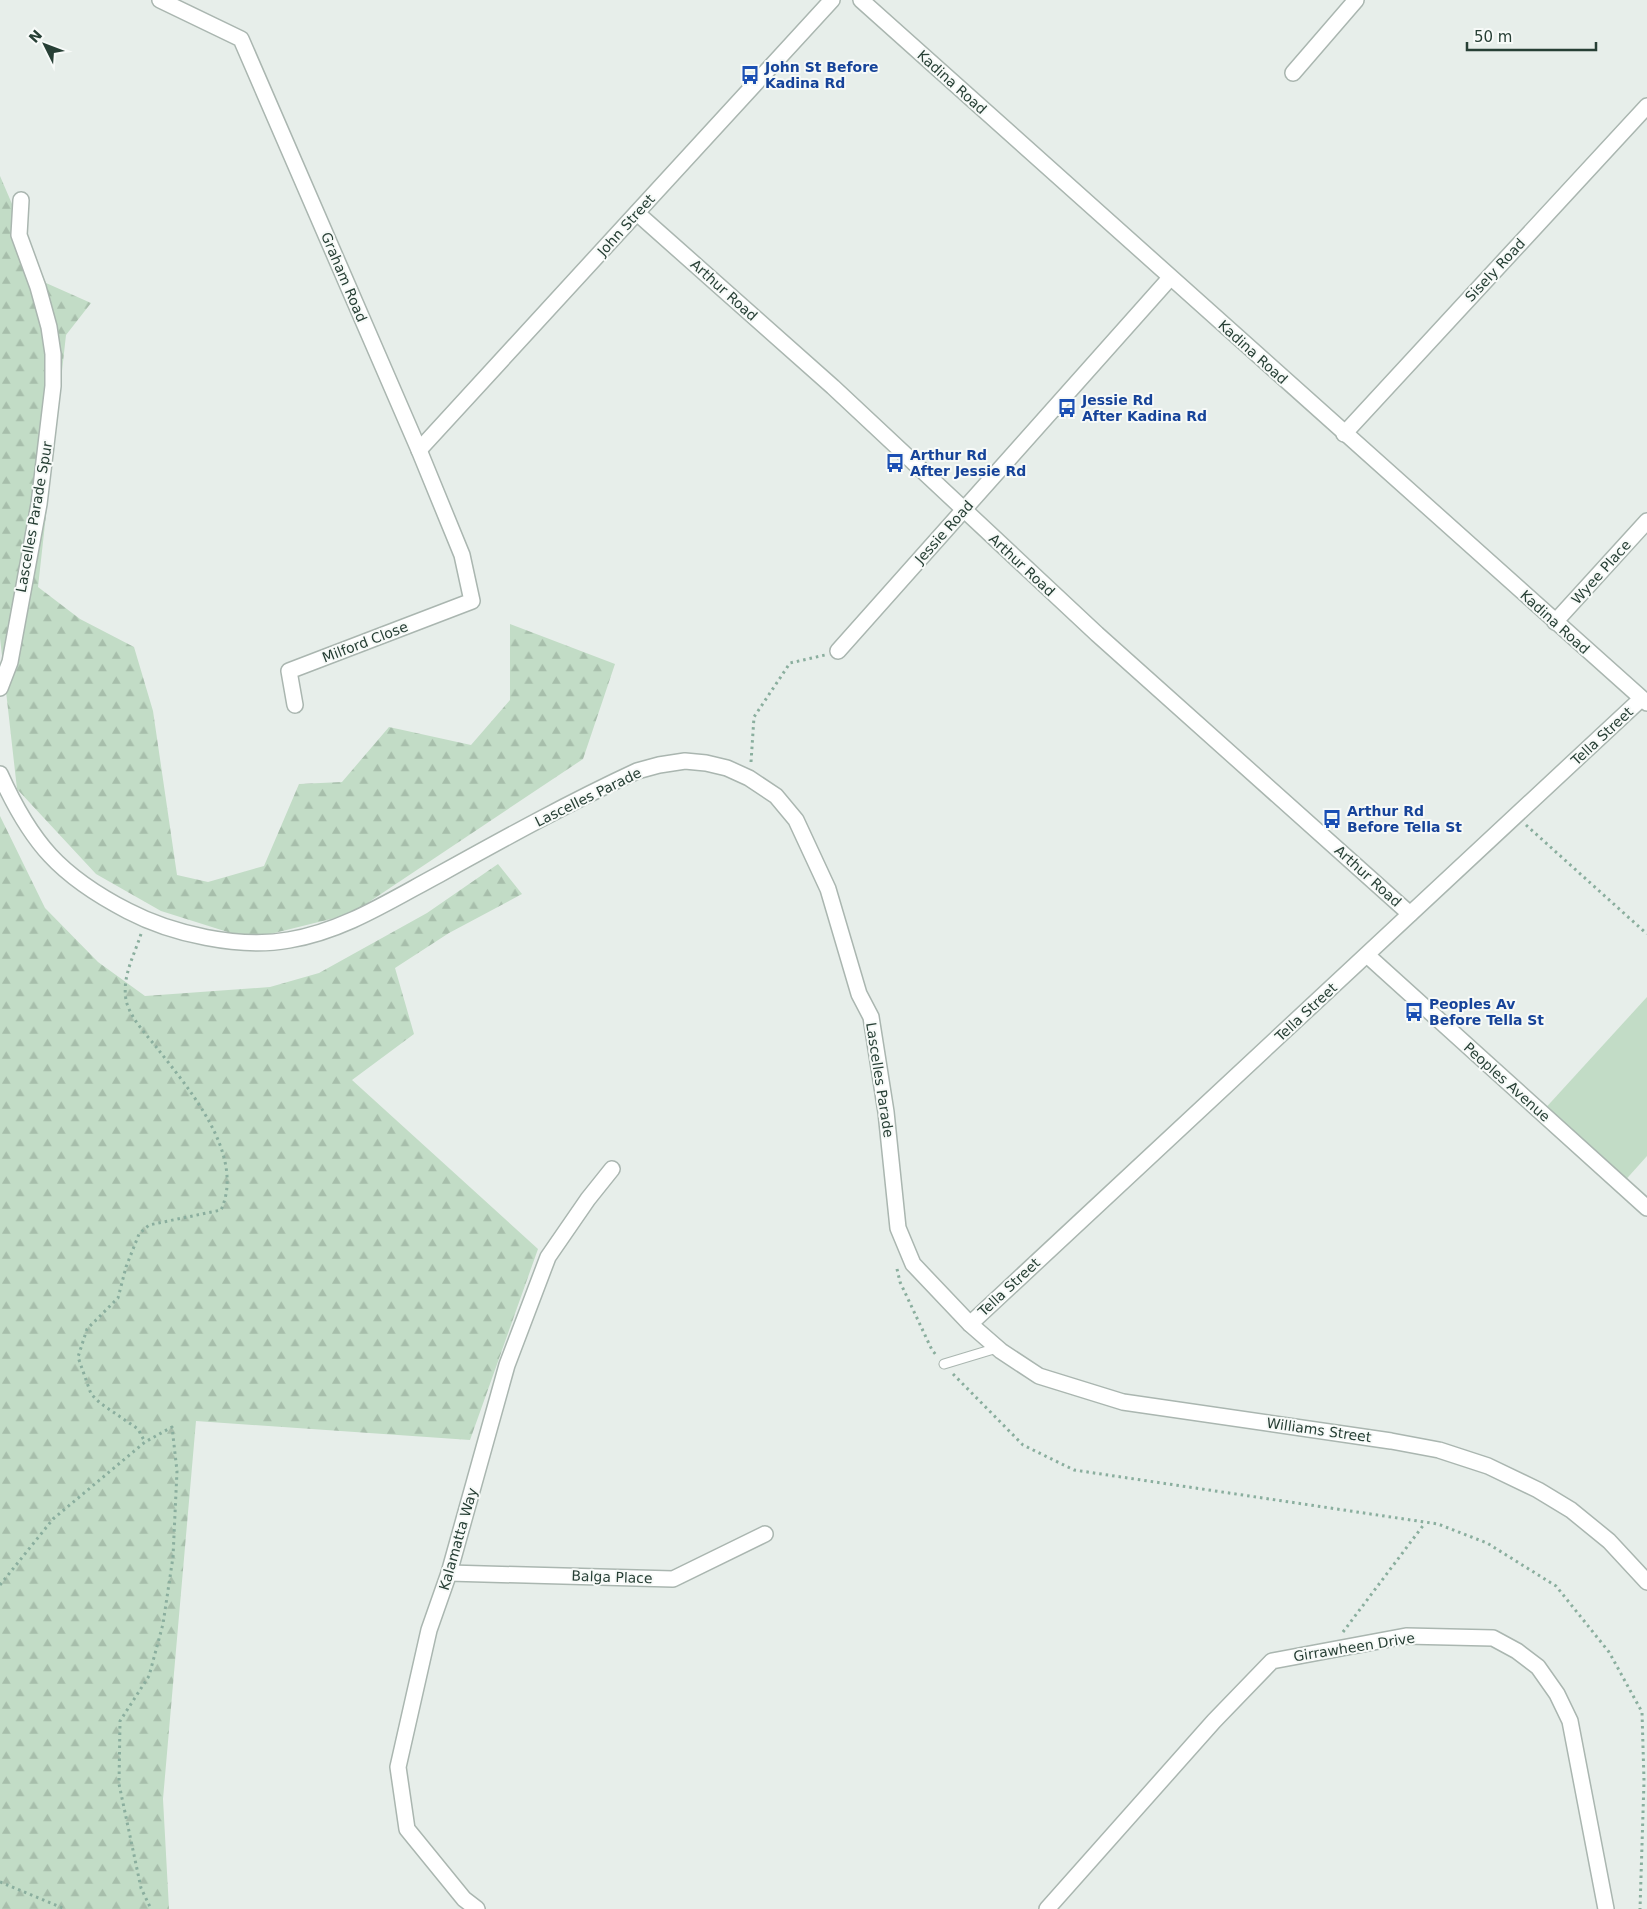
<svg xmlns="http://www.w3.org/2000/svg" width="1647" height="1909" font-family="'DejaVu Sans',sans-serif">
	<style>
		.forest { fill: url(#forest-firs) }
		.green { fill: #c2dcc6 }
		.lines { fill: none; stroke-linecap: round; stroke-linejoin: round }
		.service-casing { stroke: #aab6b0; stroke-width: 11 }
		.minor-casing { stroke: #aab6b0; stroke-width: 18 }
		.path { stroke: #8aae9e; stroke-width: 3; stroke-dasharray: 2.5 4; stroke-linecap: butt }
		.service { stroke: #fff; stroke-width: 9 }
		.minor { stroke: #fff; stroke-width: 15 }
		.labels { text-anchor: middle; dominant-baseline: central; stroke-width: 4; stroke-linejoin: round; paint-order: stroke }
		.transit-label { font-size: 14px; font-weight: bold; fill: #164399; stroke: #f7faf8; text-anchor: start }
		.street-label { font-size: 14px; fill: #273f35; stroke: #f7faf8 }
	</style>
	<defs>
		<pattern id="forest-firs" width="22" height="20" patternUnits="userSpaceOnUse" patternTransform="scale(1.25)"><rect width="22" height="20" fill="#c2dcc6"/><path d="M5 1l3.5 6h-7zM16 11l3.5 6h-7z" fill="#a7beab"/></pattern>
	</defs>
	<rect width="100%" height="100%" fill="#e7eeea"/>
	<g class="forest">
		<path d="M0,176L46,283L91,303L66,335L38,587L80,619L134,647L153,711L177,875L208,882L264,866L299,784L342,782L389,727L471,745L510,700V624L615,664L583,759L351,914L250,939L161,911L96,874L17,789L0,638Z"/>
		<path d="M0,816L45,908L98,962L145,996L270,987L319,973L427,913L498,864L522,894L449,933L395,968L414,1034L352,1080L538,1249L470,1440L196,1421L163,1799L169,1909H0Z"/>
	</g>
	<path class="green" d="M1647,997V1156L1621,1185L1541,1113Z"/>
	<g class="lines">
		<g class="service-casing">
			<path id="service" d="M944,1364L997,1348"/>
		</g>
		<g class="minor-casing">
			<g id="minor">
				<path d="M160,0L241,39L419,450L462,555L472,601L289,671L295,705"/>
				<path d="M861,0L1647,703"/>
				<path d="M1293,73L1356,0"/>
				<path d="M637,213L833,387L1097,634L1410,914"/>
				<path d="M1344,434L1647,106"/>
				<path d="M419,450L832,0"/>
				<path d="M1555,622L1647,521"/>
				<path d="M838,651L1170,278"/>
				<path d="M0,688L10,662L39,504L53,386V354L49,327L38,287L19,235L21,200"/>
				<path d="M0,774C31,843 60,876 128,911C172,934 239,949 289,940C344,931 391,900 440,874C505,838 570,802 637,771L659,765L685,761L706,763L727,768L749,778L776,796L796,820L828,889L859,994L871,1017L886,1112L898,1228L913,1264L970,1324L1001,1351L1039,1376L1123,1402L1391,1441L1439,1450L1488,1466L1538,1490L1571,1510L1609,1541L1647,1582"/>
				<path d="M1367,955L1647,1208"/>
				<path d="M970,1324L1641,699"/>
				<path d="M449,1573L673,1579L765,1534"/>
				<path d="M477,1909L464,1899L407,1829L398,1767L429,1630L449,1573L507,1365L548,1257L588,1199L612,1169"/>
				<path d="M1047,1909L1214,1721L1272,1661L1406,1636L1493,1638L1517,1651L1538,1667L1557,1694L1570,1721L1606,1909"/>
			</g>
		</g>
		<g class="path">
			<path d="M751,762L754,717L790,663L825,655"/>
			<path d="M1526,825L1647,934"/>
			<path d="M141,934C134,956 122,976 126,1000C130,1018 146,1034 157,1048C189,1089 246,1155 221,1210L149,1225L139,1234L126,1267L118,1298L87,1329L78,1357L91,1394L100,1403L138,1429L145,1442"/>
			<path d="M897,1269L900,1282L932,1350L937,1356"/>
			<path d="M953,1374L1023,1445L1074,1470L1438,1524L1487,1543L1556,1586L1609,1652L1642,1712L1644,1781L1640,1909"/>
			<path d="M0,1585L53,1519L145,1442L172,1427L177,1471L173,1557L163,1624L149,1676L120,1721L119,1784L141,1888L151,1909"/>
			<path d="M1343,1632L1425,1523"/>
			<path d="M0,1882L65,1909"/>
		</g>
		<use href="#service" class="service"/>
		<use href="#minor" class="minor"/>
	</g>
	<defs>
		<g id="bus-bare" transform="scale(1.5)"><path d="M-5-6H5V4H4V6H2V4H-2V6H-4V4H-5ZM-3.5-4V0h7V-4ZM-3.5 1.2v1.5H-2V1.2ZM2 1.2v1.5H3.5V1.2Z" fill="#1a4fb4" stroke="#f7faf8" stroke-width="2.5" paint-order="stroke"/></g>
	</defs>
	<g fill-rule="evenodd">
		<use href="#bus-bare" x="750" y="75"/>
		<use href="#bus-bare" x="1067" y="408"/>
		<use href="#bus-bare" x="895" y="463"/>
		<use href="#bus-bare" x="1332" y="819"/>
		<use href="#bus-bare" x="1414" y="1012"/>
	</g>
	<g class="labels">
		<g class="transit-label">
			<text x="765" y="67">John St Before<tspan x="765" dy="16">Kadina Rd</tspan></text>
			<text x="1082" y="400">Jessie Rd<tspan x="1082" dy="16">After Kadina Rd</tspan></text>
			<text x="910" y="455">Arthur Rd<tspan x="910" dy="16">After Jessie Rd</tspan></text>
			<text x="1347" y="811">Arthur Rd<tspan x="1347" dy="16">Before Tella St</tspan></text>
			<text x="1429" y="1004">Peoples Av<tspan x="1429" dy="16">Before Tella St</tspan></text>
		</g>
		<g class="street-label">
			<text transform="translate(952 82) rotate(42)">Kadina Road</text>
			<text transform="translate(626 225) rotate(-48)">John Street</text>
			<text transform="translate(1495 270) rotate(-47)">Sisely Road</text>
			<text transform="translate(344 277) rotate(67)">Graham Road</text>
			<text transform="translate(724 290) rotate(42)">Arthur Road</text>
			<text transform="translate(1253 352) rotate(42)">Kadina Road</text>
			<text transform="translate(34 517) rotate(-80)">Lascelles Parade Spur</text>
			<text transform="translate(944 532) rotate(-48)">Jessie Road</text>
			<text transform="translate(1022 565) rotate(43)">Arthur Road</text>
			<text transform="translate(1601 572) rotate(-48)">Wyee Place</text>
			<text transform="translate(1555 622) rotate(42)">Kadina Road</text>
			<text transform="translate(365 642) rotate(-21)">Milford Close</text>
			<text transform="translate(1602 736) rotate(-43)">Tella Street</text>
			<text transform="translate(588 797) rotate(-26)">Lascelles Parade</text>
			<text transform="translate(1368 876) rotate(42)">Arthur Road</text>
			<text transform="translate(1306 1012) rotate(-43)">Tella Street</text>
			<text transform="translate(880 1080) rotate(81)">Lascelles Parade</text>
			<text transform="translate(1507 1082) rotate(42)">Peoples Avenue</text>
			<text transform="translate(1009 1287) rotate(-43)">Tella Street</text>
			<text transform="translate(1319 1430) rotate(8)">Williams Street</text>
			<text transform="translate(458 1539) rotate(-74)">Kalamatta Way</text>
			<text transform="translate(612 1577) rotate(2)">Balga Place</text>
			<text transform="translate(1354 1647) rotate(-9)">Girrawheen Drive</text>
		</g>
	</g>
	<g transform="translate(45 45) rotate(312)" stroke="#f7faf8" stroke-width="4" paint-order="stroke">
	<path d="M0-4L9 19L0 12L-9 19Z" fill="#273f35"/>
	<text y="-8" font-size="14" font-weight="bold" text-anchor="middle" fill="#273f35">N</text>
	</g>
	<path d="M1467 42v8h129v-8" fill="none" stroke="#273f35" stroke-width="2.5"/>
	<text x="1474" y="42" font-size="15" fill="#273f35" stroke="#f7faf8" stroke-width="4" paint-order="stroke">50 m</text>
</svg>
